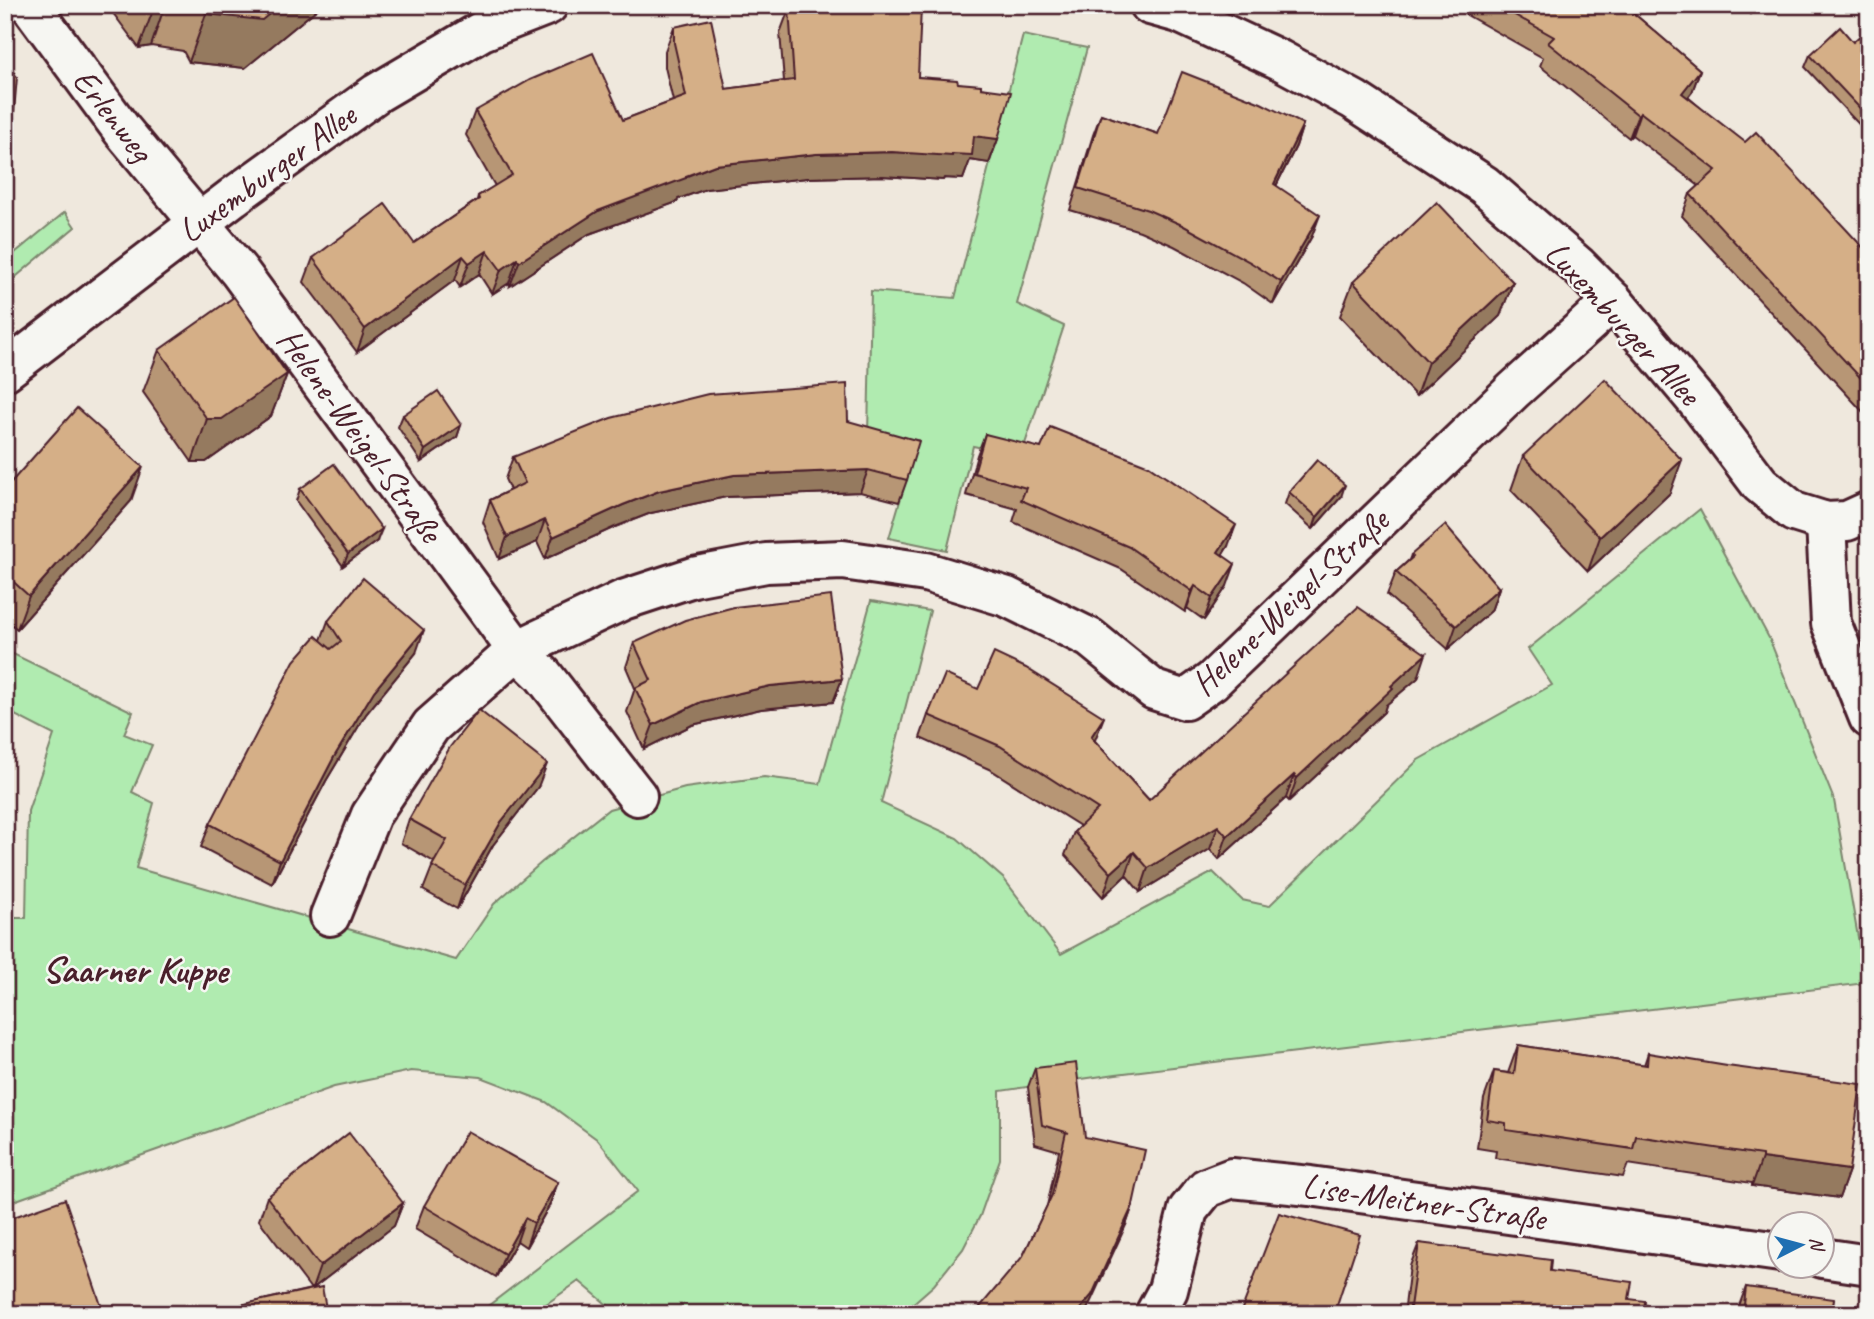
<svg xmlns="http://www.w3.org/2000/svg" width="1874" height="1319" font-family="Caveat,sans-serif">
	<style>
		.grass { fill: url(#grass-tufts); stroke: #7d856e; stroke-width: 2 }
		.park { fill: #b0ebb0; stroke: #7d856e; stroke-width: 2 }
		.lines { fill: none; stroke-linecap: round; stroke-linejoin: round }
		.minor-casing { stroke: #4a1f2b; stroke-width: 44 }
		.minor { stroke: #f6f6f2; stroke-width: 38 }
		.wall { fill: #b79674; stroke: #4a1f2b; stroke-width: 2 }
		.shaded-wall { fill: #957a5e; stroke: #4a1f2b; stroke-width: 2 }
		.building { fill: #d5af87; stroke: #4a1f2b; stroke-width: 2 }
		.labels { text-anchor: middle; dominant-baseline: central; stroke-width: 5; stroke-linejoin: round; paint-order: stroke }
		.street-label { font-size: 35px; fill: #4a1f2b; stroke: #f6f6f2 }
		.neighbourhood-label { font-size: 37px; font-weight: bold; fill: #4a1f2b; stroke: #f6f6f2 }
	</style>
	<defs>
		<pattern id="grass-tufts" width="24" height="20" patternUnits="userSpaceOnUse" patternTransform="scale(1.75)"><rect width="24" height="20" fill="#b0ebb0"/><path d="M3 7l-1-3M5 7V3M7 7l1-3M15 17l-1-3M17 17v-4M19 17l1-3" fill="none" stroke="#99c998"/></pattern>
	</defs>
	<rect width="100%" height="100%" fill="#efe8dd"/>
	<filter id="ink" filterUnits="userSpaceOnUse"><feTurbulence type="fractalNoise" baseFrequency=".0143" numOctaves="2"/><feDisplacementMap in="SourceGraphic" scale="14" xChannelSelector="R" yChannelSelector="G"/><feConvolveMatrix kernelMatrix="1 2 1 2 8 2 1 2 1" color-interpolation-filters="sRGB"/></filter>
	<g filter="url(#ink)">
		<path class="grass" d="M65,212L75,227L5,286V261Z"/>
		<g class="park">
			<path d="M1023,35L1087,48L1017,304L1064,326L1021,456L973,446L947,550L889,538L918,440L868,435L871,291L955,298Z"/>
			<path d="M1700,509L1769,638L1834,800L1866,983L1116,1074L1000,1091V1159L980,1216L963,1249L934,1285L901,1314H618L579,1281L532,1314H488L484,1309L638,1191L598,1140L546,1102L481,1077L411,1071L334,1087L5,1204V918H26L28,811L54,735L5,710V650L133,712L124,734L152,745L132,792L154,803L136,868L456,960L494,904L542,862L609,809L685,788L764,777L820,784L871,601L930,611L881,803L957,838L1004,879L1061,954L1213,872L1242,900L1269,906L1418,760L1552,685L1528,649Z"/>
		</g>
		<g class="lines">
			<g class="minor-casing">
				<g id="minor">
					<path d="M30,5L122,130L239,271L517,650L543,675L637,796"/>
					<path d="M1150,5L1179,13L1280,60L1354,100L1484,185L1578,266L1613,301L1701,406L1760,484L1794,512L1826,522L1847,521L1869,511"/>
					<path d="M5,371L233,197L377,93L482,31L548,5"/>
					<path d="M1826,522L1831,623L1869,718"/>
					<path d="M330,916L371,815L431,726L517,650L623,600L693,577L766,563L843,560L926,572L1007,597L1090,638L1154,690L1185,700L1212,681L1514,390L1613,301"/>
					<path d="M1822,1258L1869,1265"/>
					<path d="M1155,1314L1168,1290L1188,1210L1206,1188L1232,1178L1310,1186L1780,1252"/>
				</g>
			</g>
			<use href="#minor" class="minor"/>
		</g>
		<g class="wall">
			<path d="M107,5H322L245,68L189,62L183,51L151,46L139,48Z"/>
			<path d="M1449,5H1624L1700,70L1692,92L1688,97L1869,254V410L1865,414L1682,216L1690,194L1699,186L1632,135L1629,138L1540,66L1543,58Z"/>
			<path d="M1741,5H1759L1750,14Z"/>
			<path d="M789,9L918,77L958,83L981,88L998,139L989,163L970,160L963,179L944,178L943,180L883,176L807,178L706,189L678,199L677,202L589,234L510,286L509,283L492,294L479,274L460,287L455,280L357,352L304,282L313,258L414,243L477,200L478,196L495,186L466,135L475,111L623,120L673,101L665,67V51L674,27L726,89L784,81L780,33Z"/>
			<path d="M1869,28V135L1805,67L1810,55L1853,42Z"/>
			<path d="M1101,114L1158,134L1303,124L1296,146L1276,186L1312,236L1273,304L1243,283L1174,246L1140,231L1070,210L1093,135Z"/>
			<path d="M1353,282H1513L1500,316L1416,396L1340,316Z"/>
			<path d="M159,350L287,374L271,416L206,462H192L143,392Z"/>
			<path d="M403,415L461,425L457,437L421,462L398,427Z"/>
			<path d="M848,421L907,480L899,502L860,492L726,497L651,513L615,527L545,559L537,542L499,559L483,522L490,500L510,490L505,479L513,457Z"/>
			<path d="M985,434L1228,546L1222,556L1227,586L1204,620L1187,608L1185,612L1121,569L1013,522L1017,509L966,495L977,455Z"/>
			<path d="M1523,456L1670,493L1588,571L1511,490Z"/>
			<path d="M5,489L131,501L17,629L5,619Z"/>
			<path d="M300,489L377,541L343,566L296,501Z"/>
			<path d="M1289,492L1341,497L1313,529L1285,504Z"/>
			<path d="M1411,555L1499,588L1491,611L1448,649L1387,595L1396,572L1409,560Z"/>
			<path d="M328,621L416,653L366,714L326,781L272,884L201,847L210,824L321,640Z"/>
			<path d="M634,643L842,679L833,702L761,709L692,725L644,749L627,712L635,688L626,667Z"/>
			<path d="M1418,678L1386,705L1384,712L1289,801L1286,798L1219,859L1210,849L1140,892L1126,875L1103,897L1065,855L1074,832L1080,826L991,770L920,738L928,715L1095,741L1149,800Z"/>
			<path d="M538,787L493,845L457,909L423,890L434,862L401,843L409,819Z"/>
			<path d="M1518,1045L1644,1065L1648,1053L1849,1170L1839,1198L1752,1186V1183L1628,1164L1623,1177L1495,1158L1496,1151L1477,1148L1484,1099L1494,1071L1508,1073Z"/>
			<path d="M1035,1068L1085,1137L1133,1205L1126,1225L1023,1256L1047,1206L1059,1151L1035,1144L1028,1087Z"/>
			<path d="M558,1182L549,1206L526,1247L517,1241L496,1277L415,1229L424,1206Z"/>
			<path d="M267,1197L403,1203L394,1226L312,1289L327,1314H233L236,1306L311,1289L259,1220Z"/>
			<path d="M1419,1243L1550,1271L1629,1299L1644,1314H1404L1410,1266Z"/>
			<path d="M1746,1287L1832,1314H1736Z"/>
		</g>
		<g class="shaded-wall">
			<path d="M155,5H165L151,46L139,48Z"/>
			<path d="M280,5H322L245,68L189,62L206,14Z"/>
			<path d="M1753,5H1759L1750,14Z"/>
			<path d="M1700,70L1692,92L1674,115L1682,93Z"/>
			<path d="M1640,112L1632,135L1629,138L1638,115Z"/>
			<path d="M1303,124L1296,146L1266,206L1274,184Z"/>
			<path d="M974,136L998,139L989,163L970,160L963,179L944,178L943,180L883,176L807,178L706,189L678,199L677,202L589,234L510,286L519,262L598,211L715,165L816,154L892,152L952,154Z"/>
			<path d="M1320,215L1312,236L1273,304L1281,282Z"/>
			<path d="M487,251L479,274L460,287L469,263Z"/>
			<path d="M463,256L455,280L357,352L365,329Z"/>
			<path d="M517,259L509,283L492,294L501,270Z"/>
			<path d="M1513,282L1500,316L1416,396L1428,362Z"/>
			<path d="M287,374L271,416L206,462H192L207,419Z"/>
			<path d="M1869,402V410L1865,414Z"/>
			<path d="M461,425L457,437L421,462L425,450Z"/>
			<path d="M1682,460L1670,493L1588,571L1600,537Z"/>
			<path d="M143,467L131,501L17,629L29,596Z"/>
			<path d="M868,470L860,492L726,497L651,513L615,527L545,559L553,537L623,505L659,491L734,475Z"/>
			<path d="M1345,485L1341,497L1313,529L1317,517Z"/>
			<path d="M545,520L537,542L499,559L507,537Z"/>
			<path d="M1236,525L1228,546L1210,574L1218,552Z"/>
			<path d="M382,529L377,541L343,566L348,554Z"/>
			<path d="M1235,564L1227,586L1204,620L1212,598Z"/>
			<path d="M1195,586L1187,608L1185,612L1192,591Z"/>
			<path d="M1499,588L1491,611L1448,649L1456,626Z"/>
			<path d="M424,630L416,653L366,714L326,781L272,884L280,861L334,757L374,691Z"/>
			<path d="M1426,654L1418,678L1386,705L1384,712L1289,801L1297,778L1391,686Z"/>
			<path d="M842,679L833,702L761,709L692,725L644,749L653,725L701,702L770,686Z"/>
			<path d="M1104,717L1095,740L1082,760L1091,737Z"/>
			<path d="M547,764L538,787L493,845L457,909L465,885L501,822Z"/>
			<path d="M1294,775L1286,798L1219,859L1227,836Z"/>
			<path d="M1218,826L1210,849L1140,892L1148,868Z"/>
			<path d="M1134,852L1126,875L1103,897L1111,873Z"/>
			<path d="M1762,1158L1849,1170L1839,1198L1752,1186Z"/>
			<path d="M558,1182L549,1206L526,1247L534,1223Z"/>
			<path d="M403,1203L394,1226L312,1289L320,1266Z"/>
			<path d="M1133,1205L1126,1225L1085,1314H1076Z"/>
			<path d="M525,1218L517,1241L496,1277L505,1254Z"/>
		</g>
		<g class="building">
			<path d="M202,5H280L262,20L206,14Z"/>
			<path d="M845,5L921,7L918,77L957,80L958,83L981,85V88L1011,92L998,139L974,136L972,155L952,154V156L892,152L816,154L715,165L686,176V178L598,211L519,262L517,259L501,270L487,251L469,263L463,256L365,329L313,258L385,204L414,243L479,199L478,196L512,175L475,111L530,80L593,53L623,120L686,96L674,43V27L711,19L726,89L794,80L789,9Z"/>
			<path d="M1497,5H1624L1700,70L1682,93L1745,142L1756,132L1869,254V387L1690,194L1716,170L1640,112L1638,115L1548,43L1554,37Z"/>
			<path d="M1840,27L1853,42L1869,28V118L1810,55Z"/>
			<path d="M5,61L17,77L8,178L5,180Z"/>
			<path d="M1182,72L1261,103L1303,124L1274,184L1320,215L1281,282L1250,262L1182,225L1148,210L1078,188L1101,114L1158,134Z"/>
			<path d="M1437,202L1513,282L1428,362L1353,282Z"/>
			<path d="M234,297L287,374L222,419H207L159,350Z"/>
			<path d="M1605,379L1682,460L1600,537L1523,456Z"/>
			<path d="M847,384L848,421L919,441L907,480L868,470L734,475L659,491L623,505L553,537L545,520L507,537L490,500L525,483L513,457L611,418L708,394Z"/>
			<path d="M438,391L461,425L425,450L403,415Z"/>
			<path d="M77,408L143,467L29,596L5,574V489Z"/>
			<path d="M1050,427L1149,466L1236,525L1218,552L1235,564L1212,598L1195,586L1192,591L1129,547L1021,500L1026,488L974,473L985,434L1041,448Z"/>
			<path d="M1317,460L1345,485L1317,517L1289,492Z"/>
			<path d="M334,464L382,529L348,554L300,489Z"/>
			<path d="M1445,525L1499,588L1456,626L1396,572L1413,557L1411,555Z"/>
			<path d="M363,578L424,630L374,691L334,757L280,861L210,824L294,661L316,636L331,649L341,641L328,621Z"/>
			<path d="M831,596L842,679L770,686L701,702L653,725L635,688L651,680L634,643L685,620L734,607Z"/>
			<path d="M1358,607L1426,654L1391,686L1393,688L1297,778L1294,775L1227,836L1218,826L1148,868L1134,852L1111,873L1074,832L1098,809L1000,746L928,715L945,674L978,689L994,653L1026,668L1104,717L1091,737L1149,800Z"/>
			<path d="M479,710L547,764L501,822L465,885L432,866L447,840L409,819L450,747Z"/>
			<path d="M1518,1045L1647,1065L1648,1053L1727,1066L1861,1084L1849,1170L1762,1158V1155L1636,1136L1633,1149L1506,1130V1123L1487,1120L1494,1071L1514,1074Z"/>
			<path d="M1076,1063L1085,1137L1145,1150L1133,1205L1092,1295L1076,1314H974L1023,1256L1052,1195L1066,1132L1069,1133L1042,1125L1035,1068Z"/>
			<path d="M467,1131L558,1182L534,1223L525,1218L505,1254L424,1206Z"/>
			<path d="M349,1133L403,1203L320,1266L267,1197Z"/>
			<path d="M65,1199L104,1314H5V1220Z"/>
			<path d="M1279,1213L1360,1235L1334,1314H1240Z"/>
			<path d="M1419,1243L1551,1260L1550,1271L1632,1282L1629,1299L1645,1301L1644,1314H1409Z"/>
			<path d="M322,1287L327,1314H238L236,1306Z"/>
			<path d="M1746,1287L1834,1299L1832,1314H1743Z"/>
		</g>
	</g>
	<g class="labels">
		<g class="street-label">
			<text transform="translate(113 115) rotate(52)">Erlenweg</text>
			<text transform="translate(267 173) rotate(-36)">Luxemburger Allee</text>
			<text transform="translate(1623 323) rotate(47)">Luxemburger Allee</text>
			<text transform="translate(360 435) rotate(54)">Helene-Weigel-Straße</text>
			<text transform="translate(1290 602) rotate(-43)">Helene-Weigel-Straße</text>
			<text transform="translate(1424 1202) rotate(8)">Lise-Meitner-Straße</text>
		</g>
		<g class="neighbourhood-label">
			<text x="135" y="969">Saarner Kuppe</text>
		</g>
	</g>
	<rect width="1874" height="1319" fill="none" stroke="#f6f6f2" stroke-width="28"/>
	<rect x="14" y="14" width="1846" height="1291" fill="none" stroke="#4a1f2b" stroke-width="2.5" filter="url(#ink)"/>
	<g transform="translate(1801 1245) rotate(84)"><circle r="33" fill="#f6f6f2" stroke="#b1a0a2" stroke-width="2"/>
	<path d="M0-5L12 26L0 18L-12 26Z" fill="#1f6fb2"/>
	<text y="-10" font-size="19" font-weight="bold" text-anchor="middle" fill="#4a1f2b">N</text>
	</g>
</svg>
